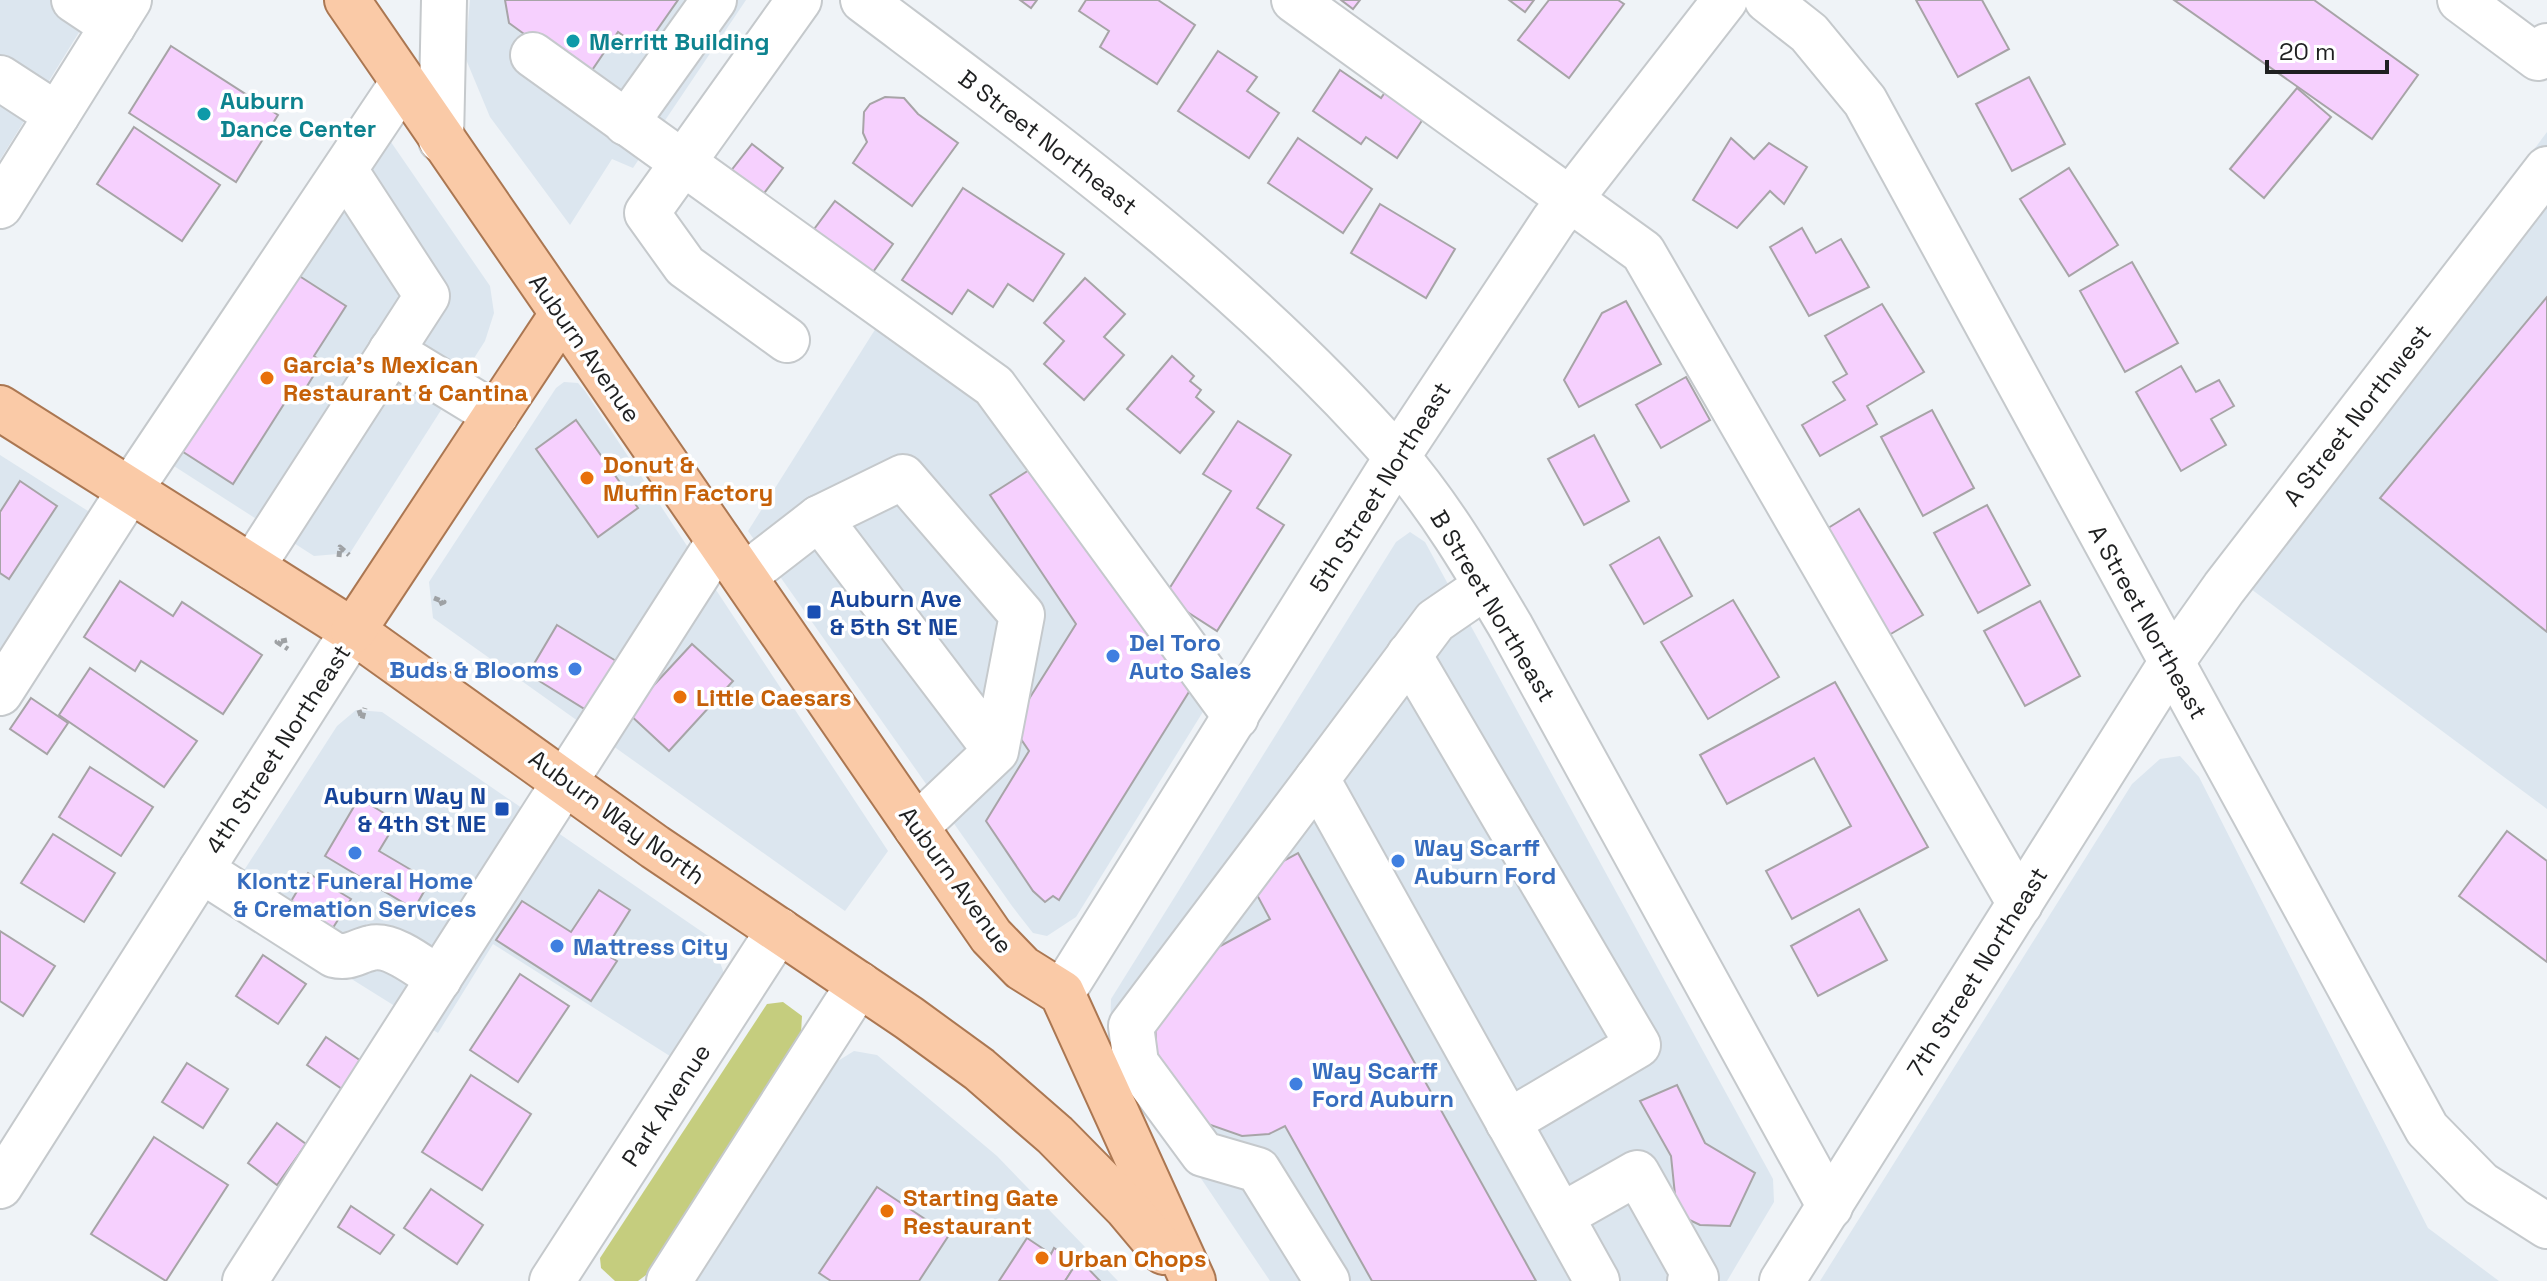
<svg xmlns="http://www.w3.org/2000/svg" width="2547" height="1281" font-family="'Space Grotesk',sans-serif">
	<style>
		.built { fill: #dce6ef }
		.green { fill: #c5cd7e }
		.building { fill: #f6d0fe; stroke: #a7a4a7; stroke-width: 2 }
		.lines { fill: none; stroke-linecap: round; stroke-linejoin: round }
		.minor-casing { stroke: #c5c9cc; stroke-width: 48 }
		.major-casing { stroke: #ab7752; stroke-width: 48 }
		.path { stroke: #9ea1a4; stroke-width: 5; stroke-dasharray: 6 4; stroke-linecap: butt }
		.minor { stroke: #fff; stroke-width: 44 }
		.major { stroke: #facaa7; stroke-width: 44 }
		.culture-dot { fill: #0f9aa8; stroke: #fff; stroke-width: 3 }
		.food-dot { fill: #e8710a; stroke: #fff; stroke-width: 3 }
		.transit-dot { fill: #1a4fb4; stroke: #fff; stroke-width: 3 }
		.shop-dot { fill: #3f7fe0; stroke: #fff; stroke-width: 3 }
		.labels { text-anchor: middle; dominant-baseline: central; stroke-width: 7; stroke-linejoin: round; paint-order: stroke }
		.culture-label { font-size: 24px; font-weight: bold; fill: #0d838f; stroke: #fff; text-anchor: start }
		.street-label { font-size: 24px; fill: #1f2021; stroke: #fff }
		.food-label { font-size: 24px; font-weight: bold; fill: #c56008; stroke: #fff; text-anchor: start }
		.transit-label { font-size: 24px; font-weight: bold; fill: #164399; stroke: #fff; text-anchor: start }
		.shop-label { font-size: 24px; font-weight: bold; fill: #366cbe; stroke: #fff; text-anchor: start }
	</style>
	<rect width="100%" height="100%" fill="#eff3f7"/>
	<g class="built">
		<path d="M0,0H99L0,160Z"/>
		<path d="M470,0H746L633,168L612,159L570,225L490,117L465,57Z"/>
		<path d="M382,129L490,286L494,313L485,341L350,553L314,556L163,459Z"/>
		<path d="M2547,132V809L2220,566Z"/>
		<path d="M876,328L1008,426L1209,702L1076,917L1047,936L1033,933L1012,906L748,531Z"/>
		<path d="M564,382L578,383L585,391L888,851L845,911L433,618L429,582L556,388Z"/>
		<path d="M0,455L99,518L0,674Z"/>
		<path d="M1410,532L1425,542L1773,1179L1774,1202L1727,1281H1270L1120,1058L1110,1032L1111,999L1396,542Z"/>
		<path d="M356,710L382,712L711,938L725,976L673,1058L493,944L438,1033L225,900L337,726Z"/>
		<path d="M2180,756L2199,777L2428,1228L2499,1281H1820L2132,784L2160,759Z"/>
		<path d="M854,1051L877,1055L997,1156L1118,1281H697L833,1064Z"/>
	</g>
	<path class="green" d="M783,1002L802,1016L801,1033L646,1275L638,1281H615L601,1268L600,1258L767,1004Z"/>
	<g class="building">
		<path d="M505,0H678L643,50L618,32L586,79L509,23Z"/>
		<path d="M1020,0H1037L1031,8Z"/>
		<path d="M1086,0H1158L1195,25L1157,84L1100,47L1109,31L1079,11Z"/>
		<path d="M1341,0H1360L1353,9Z"/>
		<path d="M1509,0H1534L1525,12Z"/>
		<path d="M1549,0H1618L1624,4L1569,78L1518,40Z"/>
		<path d="M1916,0H1982L2009,49L1958,77Z"/>
		<path d="M2174,0H2314L2418,75L2372,139Z"/>
		<path d="M171,46L278,115L236,182L129,113Z"/>
		<path d="M1218,51L1257,77L1247,91L1279,113L1249,158L1178,111Z"/>
		<path d="M1340,70L1381,98L1393,81L1431,107L1397,158L1366,137L1361,144L1313,111Z"/>
		<path d="M2029,77L2065,144L2012,171L1976,104Z"/>
		<path d="M2297,88L2331,117L2264,198L2230,169Z"/>
		<path d="M885,97L904,98L918,114L958,143L912,206L853,163L867,142L863,133L864,112L870,104Z"/>
		<path d="M134,127L220,185L182,241L97,184Z"/>
		<path d="M1298,138L1372,189L1343,233L1268,183Z"/>
		<path d="M1731,138L1754,159L1769,143L1807,167L1784,204L1770,191L1737,228L1693,200Z"/>
		<path d="M752,144L783,168L762,196L730,172Z"/>
		<path d="M2069,168L2118,245L2069,276L2020,199Z"/>
		<path d="M963,188L1064,254L1033,301L1008,284L993,307L968,290L952,314L902,280Z"/>
		<path d="M835,201L893,244L868,279L809,236Z"/>
		<path d="M1380,204L1455,249L1426,298L1351,253Z"/>
		<path d="M1802,228L1816,253L1841,239L1869,287L1809,316L1770,247Z"/>
		<path d="M2132,262L2178,343L2125,372L2080,291Z"/>
		<path d="M290,270L346,306L314,356L322,362L299,399L291,393L233,484L177,448Z"/>
		<path d="M1085,278L1125,314L1104,337L1124,355L1084,400L1044,364L1064,341L1044,323Z"/>
		<path d="M2547,297V632L2380,498Z"/>
		<path d="M1626,301L1661,364L1579,407L1564,380L1602,313Z"/>
		<path d="M1882,304L1924,372L1867,406L1877,424L1820,456L1802,425L1845,400L1833,382L1847,374L1825,336Z"/>
		<path d="M1172,356L1194,376L1190,381L1201,390L1196,397L1214,412L1180,453L1127,409Z"/>
		<path d="M2181,366L2196,392L2219,380L2234,406L2211,419L2226,445L2181,471L2136,392Z"/>
		<path d="M1686,377L1710,420L1661,448L1636,405Z"/>
		<path d="M1932,410L1974,488L1923,516L1881,437Z"/>
		<path d="M576,420L638,508L598,537L536,449Z"/>
		<path d="M1238,421L1291,455L1257,508L1284,525L1217,631L1164,597L1231,491L1203,474Z"/>
		<path d="M1594,435L1629,501L1584,525L1548,459Z"/>
		<path d="M1040,463L1192,687L1059,900L1053,896L1045,902L1033,891L986,821L1029,751L1012,726L1076,624L990,495Z"/>
		<path d="M20,481L57,506L9,579L0,573V512Z"/>
		<path d="M1987,505L2030,585L1978,613L1934,533Z"/>
		<path d="M1859,509L1923,615L1884,638L1820,533Z"/>
		<path d="M1659,537L1692,596L1644,624L1610,565Z"/>
		<path d="M120,581L173,616L182,602L262,655L223,714L141,661L135,671L84,637Z"/>
		<path d="M1733,600L1779,677L1708,719L1661,642Z"/>
		<path d="M2040,601L2080,676L2025,706L1984,631Z"/>
		<path d="M557,625L621,664L591,713L528,674Z"/>
		<path d="M692,644L733,681L669,751L628,713Z"/>
		<path d="M90,668L197,741L164,787L59,715Z"/>
		<path d="M1835,682L1928,847L1792,919L1766,871L1851,826L1814,758L1727,804L1700,755Z"/>
		<path d="M31,698L68,723L47,754L10,729Z"/>
		<path d="M90,767L153,807L121,856L59,817Z"/>
		<path d="M359,798L397,821L379,851L430,881L414,909L325,856Z"/>
		<path d="M2507,831L2547,861V962L2459,896Z"/>
		<path d="M53,834L115,873L84,922L21,883Z"/>
		<path d="M1298,853L1536,1281H1372L1285,1126L1269,1134L1242,1136L1202,1122L1157,1067L1155,1021L1189,963L1270,919L1249,880Z"/>
		<path d="M308,873L351,899L326,939L284,913Z"/>
		<path d="M599,890L630,910L603,953L617,961L591,1001L496,940L522,901L571,932Z"/>
		<path d="M1859,909L1887,960L1818,996L1791,946Z"/>
		<path d="M0,931L55,966L23,1016L0,1001Z"/>
		<path d="M263,955L306,984L278,1024L236,996Z"/>
		<path d="M520,974L569,1006L518,1082L470,1050Z"/>
		<path d="M326,1037L364,1063L345,1091L307,1065Z"/>
		<path d="M187,1063L228,1089L203,1128L162,1102Z"/>
		<path d="M471,1075L531,1114L482,1190L422,1152Z"/>
		<path d="M1677,1085L1705,1143L1755,1173L1730,1226L1700,1225L1677,1214L1671,1156L1640,1101Z"/>
		<path d="M277,1123L306,1144L277,1185L248,1163Z"/>
		<path d="M154,1137L228,1185L166,1281L91,1234Z"/>
		<path d="M877,1187L949,1235L919,1281H831L819,1273Z"/>
		<path d="M431,1189L483,1225L457,1264L404,1228Z"/>
		<path d="M351,1206L394,1235L380,1254L338,1227Z"/>
		<path d="M1027,1238L1051,1254L1054,1248L1077,1263L1065,1281H999Z"/>
		<path d="M1079,1259L1100,1281H1065Z"/>
	</g>
	<g class="lines">
		<g class="minor-casing">
			<g id="minor">
				<path d="M74,0L113,26"/>
				<path d="M863,0C1049,140 1242,280 1396,456C1441,508 1476,568 1511,627L1830,1207"/>
				<path d="M1294,0L1643,252L2020,904"/>
				<path d="M1767,0L1809,33L1865,101L2427,1129L2481,1184L2547,1226"/>
				<path d="M2460,0L2538,58L2547,46"/>
				<path d="M533,55L994,386L1236,717"/>
				<path d="M0,78L57,115"/>
				<path d="M626,123L714,0"/>
				<path d="M441,140L444,0"/>
				<path d="M0,206L129,0"/>
				<path d="M787,340L685,266L647,213L799,0"/>
				<path d="M391,351L496,415"/>
				<path d="M252,567L427,296L345,170"/>
				<path d="M744,576L819,518"/>
				<path d="M1486,586L1435,621L1317,779L1597,1281"/>
				<path d="M1409,655L1638,1045L1508,1122"/>
				<path d="M0,693L130,490L403,82"/>
				<path d="M1317,779L1131,1026L1136,1063L1203,1154L1258,1170L1327,1281"/>
				<path d="M916,827L996,751L819,518L903,477L1022,615L996,751"/>
				<path d="M201,870L334,955C349,959 357,951 371,948C392,943 422,968 439,979"/>
				<path d="M1062,993L1397,457L1554,220L1725,0"/>
				<path d="M0,1186L353,631"/>
				<path d="M1561,1216L1637,1173L1696,1278L1690,1281"/>
				<path d="M245,1281L719,541"/>
				<path d="M552,1281L779,930"/>
				<path d="M669,1281L859,984"/>
				<path d="M1782,1281L2171,663L2224,588L2547,169"/>
			</g>
		</g>
		<g class="major-casing">
			<g id="major">
				<path d="M347,0L991,936L1022,968L1062,993L1193,1281"/>
				<path d="M0,408L353,631L655,847L909,1018L979,1069L1055,1135L1127,1208L1164,1252"/>
				<path d="M353,631L561,316"/>
			</g>
		</g>
		<g class="path">
			<path d="M339,557L340,547L349,555"/>
			<path d="M434,598L444,602L437,605"/>
			<path d="M287,640L277,642L288,649"/>
			<path d="M359,710L362,719L365,708"/>
		</g>
		<use href="#minor" class="minor"/>
		<use href="#major" class="major"/>
	</g>
	<g class="culture-dot">
		<circle cx="573" cy="41" r="8"/>
		<circle cx="204" cy="114" r="8"/>
	</g>
	<g class="food-dot">
		<circle cx="267" cy="378" r="8"/>
		<circle cx="587" cy="478" r="8"/>
		<circle cx="680" cy="697" r="8"/>
		<circle cx="887" cy="1211" r="8"/>
		<circle cx="1042" cy="1258" r="8"/>
	</g>
	<g class="transit-dot">
		<rect x="806" y="604" width="16" height="16" rx="4"/>
		<rect x="494" y="801" width="16" height="16" rx="4"/>
	</g>
	<g class="shop-dot">
		<circle cx="1113" cy="656" r="8"/>
		<circle cx="575" cy="669" r="8"/>
		<circle cx="355" cy="853" r="8"/>
		<circle cx="1398" cy="861" r="8"/>
		<circle cx="557" cy="946" r="8"/>
		<circle cx="1296" cy="1084" r="8"/>
	</g>
	<g class="labels">
		<g class="culture-label">
			<text x="589" y="41">Merritt Building</text>
			<text x="220" y="100">Auburn<tspan x="220" dy="28">Dance Center</tspan></text>
		</g>
		<g class="street-label">
			<text transform="translate(1048 142) rotate(38)">B Street Northeast</text>
			<text transform="translate(585 348) rotate(55)">Auburn Avenue</text>
			<text transform="translate(2357 415) rotate(-52)">A Street Northwest</text>
			<text transform="translate(1380 487) rotate(-58)">5th Street Northeast</text>
			<text transform="translate(1493 606) rotate(59)">B Street Northeast</text>
			<text transform="translate(2148 622) rotate(61)">A Street Northeast</text>
			<text transform="translate(278 749) rotate(-57)">4th Street Northeast</text>
			<text transform="translate(617 817) rotate(36)">Auburn Way North</text>
			<text transform="translate(956 880) rotate(54)">Auburn Avenue</text>
			<text transform="translate(1977 972) rotate(-58)">7th Street Northeast</text>
			<text transform="translate(666 1105) rotate(-57)">Park Avenue</text>
		</g>
		<g class="food-label">
			<text x="283" y="364">Garcia’s Mexican<tspan x="283" dy="28">Restaurant &amp; Cantina</tspan></text>
			<text x="603" y="464">Donut &amp;<tspan x="603" dy="28">Muffin Factory</tspan></text>
			<text x="696" y="697">Little Caesars</text>
			<text x="903" y="1197">Starting Gate<tspan x="903" dy="28">Restaurant</tspan></text>
			<text x="1058" y="1258">Urban Chops</text>
		</g>
		<g class="transit-label">
			<text x="830" y="598">Auburn Ave<tspan x="830" dy="28">&amp; 5th St NE</tspan></text>
			<text x="486" y="795" text-anchor="end">Auburn Way N<tspan x="486" dy="28">&amp; 4th St NE</tspan></text>
		</g>
		<g class="shop-label">
			<text x="1129" y="642">Del Toro<tspan x="1129" dy="28">Auto Sales</tspan></text>
			<text x="559" y="669" text-anchor="end">Buds &amp; Blooms</text>
			<text x="1414" y="847">Way Scarff<tspan x="1414" dy="28">Auburn Ford</tspan></text>
			<text x="355" y="880" text-anchor="middle">Klontz Funeral Home<tspan x="355" dy="28">&amp; Cremation Services</tspan></text>
			<text x="573" y="946">Mattress City</text>
			<text x="1312" y="1070">Way Scarff<tspan x="1312" dy="28">Ford Auburn</tspan></text>
		</g>
	</g>
	<path d="M2267 60v12h120v-12" fill="none" stroke="#1f2021" stroke-width="4"/>
	<text x="2279" y="60" font-size="24" fill="#1f2021" stroke="#ffffff" stroke-width="6" paint-order="stroke">20 m</text>
</svg>
